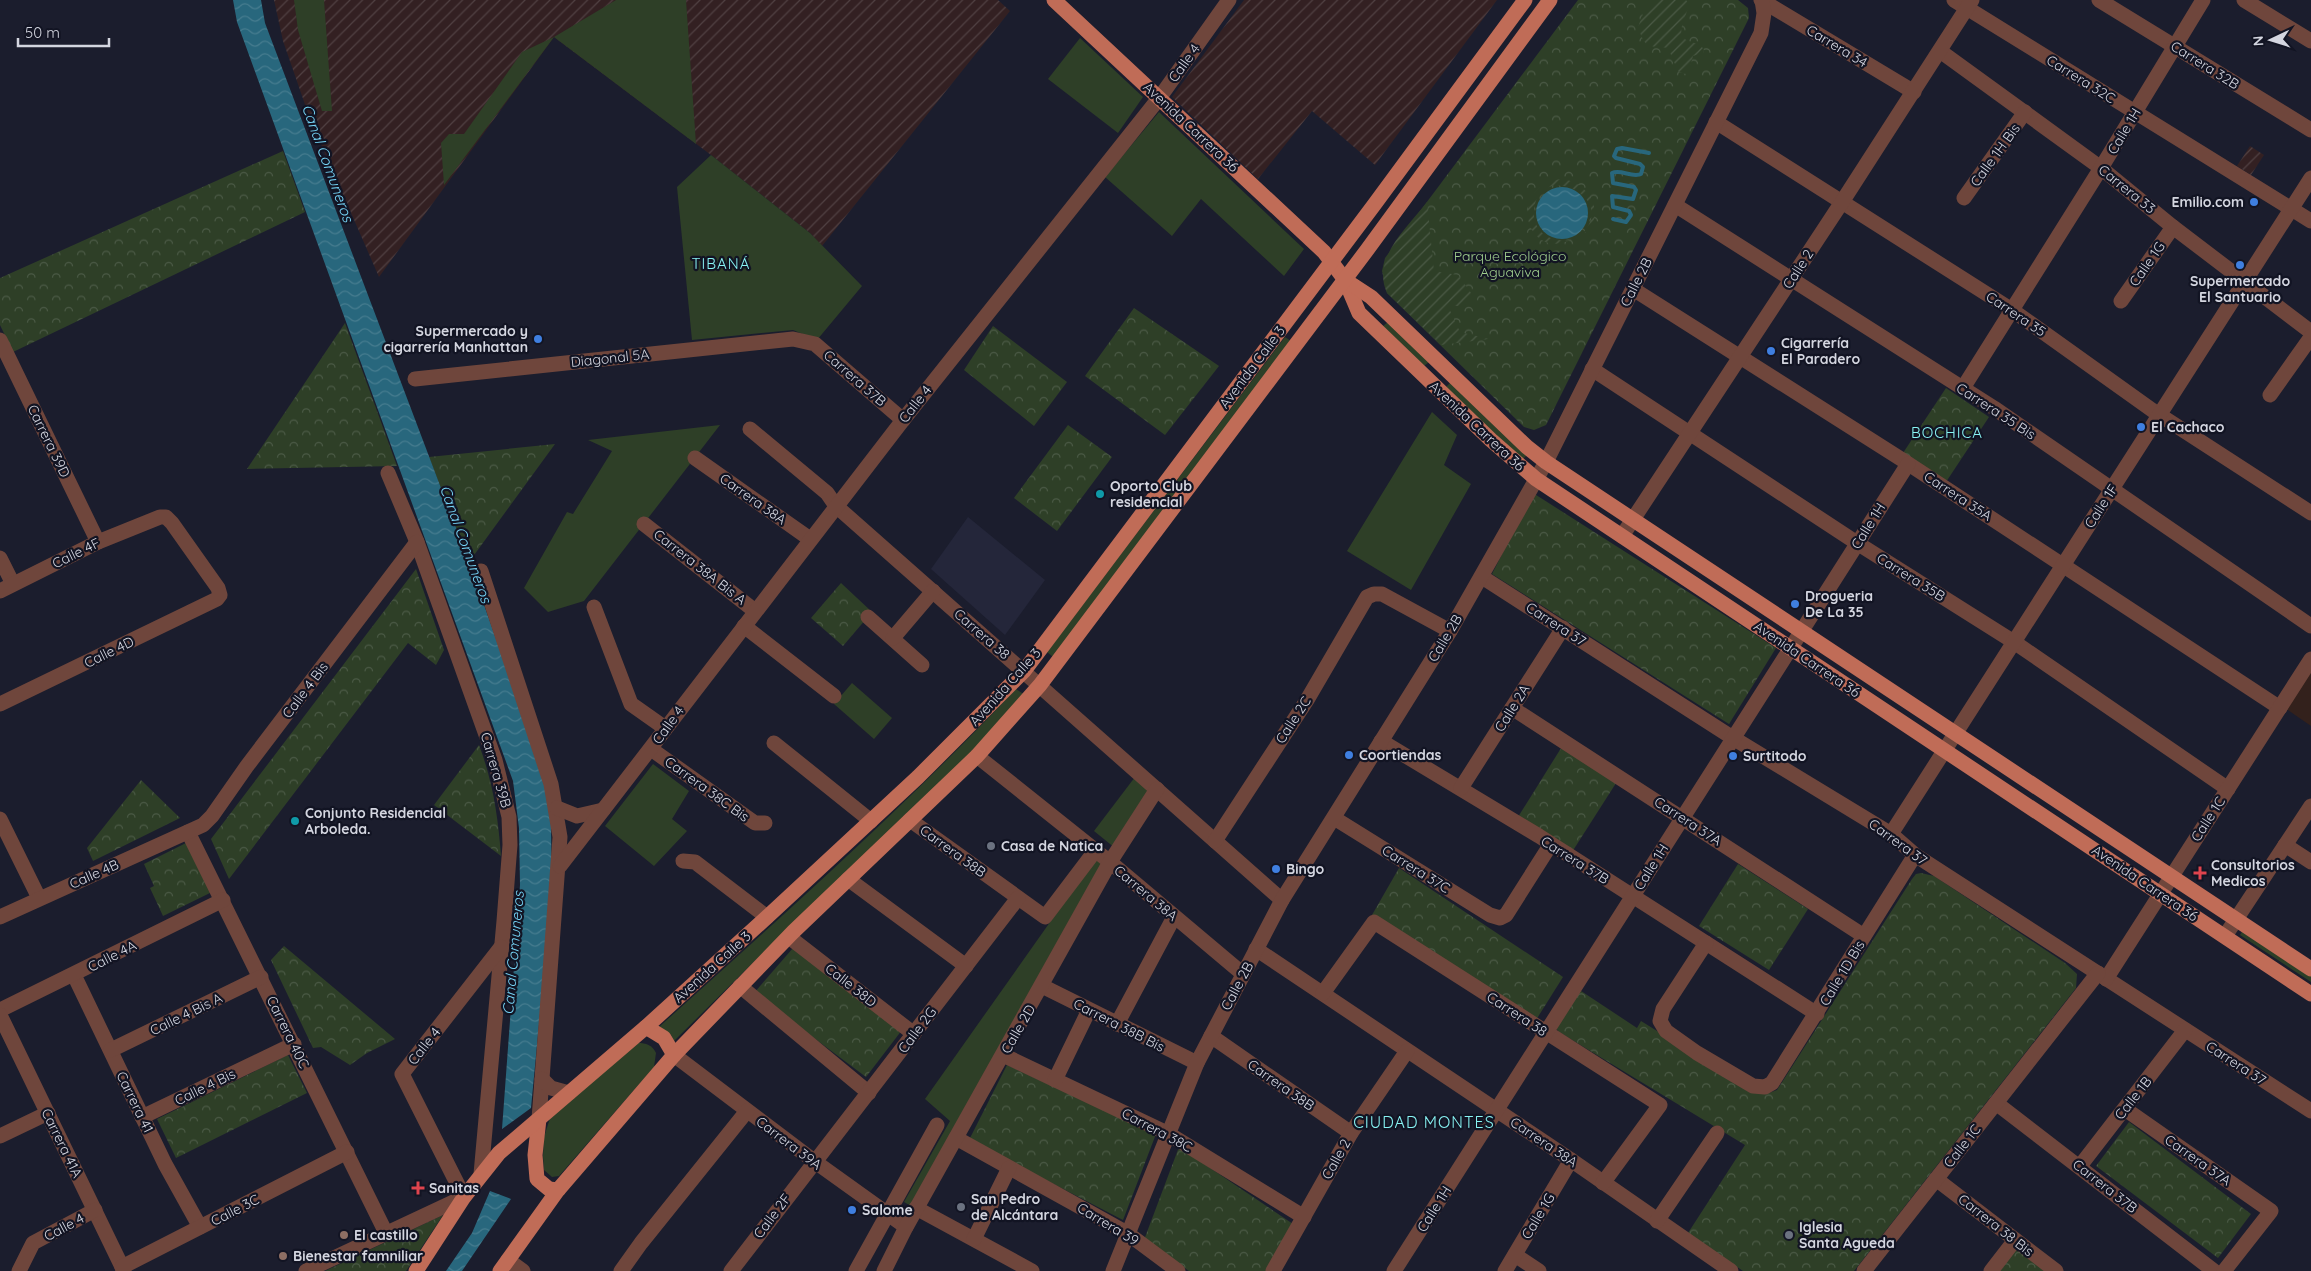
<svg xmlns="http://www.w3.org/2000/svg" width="2311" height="1271" font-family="Quicksand,sans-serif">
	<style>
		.built { fill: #24263a }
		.industrial { fill: url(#industrial-furrows) }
		.education { fill: #33211c }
		.grass { fill: #2e3f27 }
		.park { fill: url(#park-crowns) }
		.garden { fill: url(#garden-furrows) }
		.water { fill: url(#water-waves) }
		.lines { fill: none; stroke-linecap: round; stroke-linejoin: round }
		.stream { stroke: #28677d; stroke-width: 4 }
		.minor { stroke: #6f463c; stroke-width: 15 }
		.major { stroke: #c06c57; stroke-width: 15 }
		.shop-dot { fill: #3f7fe0; stroke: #121423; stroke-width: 2 }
		.culture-dot { fill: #0f9aa8; stroke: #121423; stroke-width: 2 }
		.worship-dot { fill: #6b7280; stroke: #121423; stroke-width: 2 }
		.health-dot { fill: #e0444e; stroke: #121423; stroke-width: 2 }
		.education-dot { fill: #8d6e63; stroke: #121423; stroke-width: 2 }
		.labels { text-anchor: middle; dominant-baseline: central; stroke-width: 4.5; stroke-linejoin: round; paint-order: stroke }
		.street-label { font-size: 14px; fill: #d4d6e0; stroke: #121423 }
		.poi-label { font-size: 14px; font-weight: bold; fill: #d4d6e0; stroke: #121423; text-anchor: start }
		.park-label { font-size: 14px; fill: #a0cf8e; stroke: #121423 }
		.water-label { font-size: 15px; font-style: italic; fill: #76d5f7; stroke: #121423 }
		.neighbourhood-label { font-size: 15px; letter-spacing: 1px; fill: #88f4f4; stroke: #121423 }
		.quarter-label { font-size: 16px; letter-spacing: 1px; fill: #88f4f4; stroke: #121423 }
	</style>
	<defs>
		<pattern id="industrial-furrows" width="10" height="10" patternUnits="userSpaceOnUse" patternTransform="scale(1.25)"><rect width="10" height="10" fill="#332022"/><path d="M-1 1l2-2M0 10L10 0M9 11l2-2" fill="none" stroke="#504042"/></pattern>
		<pattern id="park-crowns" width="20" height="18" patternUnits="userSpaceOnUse" patternTransform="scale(1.25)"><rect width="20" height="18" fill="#2e3f27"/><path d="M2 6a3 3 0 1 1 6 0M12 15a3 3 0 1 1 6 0" fill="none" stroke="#4b5a46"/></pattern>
		<pattern id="garden-furrows" width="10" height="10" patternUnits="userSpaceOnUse" patternTransform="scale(1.25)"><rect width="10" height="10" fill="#2e3f27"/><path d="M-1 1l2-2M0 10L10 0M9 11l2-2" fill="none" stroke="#4b5a46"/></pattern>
		<pattern id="water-waves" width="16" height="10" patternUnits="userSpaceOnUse" patternTransform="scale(1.25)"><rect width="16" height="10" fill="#28677d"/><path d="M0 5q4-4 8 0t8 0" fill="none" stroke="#467c8f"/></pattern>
	</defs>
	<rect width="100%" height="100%" fill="#1b1d2d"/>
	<path class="built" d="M968,517L1045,580L1005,635L931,569Z"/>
	<g class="industrial">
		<path d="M274,0H998L1010,11L822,246L810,233L711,155L554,37L379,277L310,119L283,41Z"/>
		<path d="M1244,0H1497L1375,165L1312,111L1258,179L1172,97Z"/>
		<path d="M2250,146L2264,155L2251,175L2237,166Z"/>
	</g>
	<path class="education" d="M2311,669V726L2285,708Z"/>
	<g class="grass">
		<path d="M294,0H324L332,111H322L298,30Z"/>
		<path d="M616,0H686L696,144L554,37L444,185L441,143L449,134H464L522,52L554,37Z"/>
		<path d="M1080,38L1143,97L1118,133L1048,79Z"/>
		<path d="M1159,112L1304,249L1284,276L1201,199L1172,236L1105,177Z"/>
		<path d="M711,155L810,233L862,286L817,340L793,330L692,340L677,187Z"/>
		<path d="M1388,322L1429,362L1424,366L1383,326Z"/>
		<path d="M1285,337L1291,341L1053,657L1047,652Z"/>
		<path d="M1451,382L1528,454L1522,460L1445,388Z"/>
		<path d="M1432,412L1457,435L1444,465L1471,484L1411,590L1347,551Z"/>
		<path d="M720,425L584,601L548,612L524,588L567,512L573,514L612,451L588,440Z"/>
		<path d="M852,683L892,718L874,739L834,704Z"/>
		<path d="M1016,689L1025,695L973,752L779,937L674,1041L671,1035L659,1027C781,917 904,808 1016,689Z"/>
		<path d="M653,764L689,791L672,819L687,831L654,866L605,826Z"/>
		<path d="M1135,777L1149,789L1115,848L1094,831Z"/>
		<path d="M1096,857L1105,862L911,1206L904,1202L950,1121L925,1099Z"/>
		<path d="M2243,930L2311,976V982L2240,935Z"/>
		<path d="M638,1043C646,1043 652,1045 656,1053L654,1067L559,1176L552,1177L544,1170L543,1156L544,1137L550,1118Z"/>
	</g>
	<g class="park">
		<path d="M1578,0H1738L1748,8L1749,18L1546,425L1534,430L1524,427L1387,293L1382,271L1385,258Z"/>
		<path d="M283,151L305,212L13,352L0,325V278Z"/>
		<path d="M1134,308L1219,366L1165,435L1085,376Z"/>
		<path d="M345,323L397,466L247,469Z"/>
		<path d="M993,326L1067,382L1034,426L964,370Z"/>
		<path d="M1946,388L1989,417L1946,482L1903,453Z"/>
		<path d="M1068,425L1112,457L1057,531L1014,498Z"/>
		<path d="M555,444L469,562L429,457Z"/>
		<path d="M1533,493L1776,648L1729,724L1492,574Z"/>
		<path d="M416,569L444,650L436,665L408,643L229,879L211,839Z"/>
		<path d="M841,583L872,612L843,646L811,618Z"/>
		<path d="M479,745C493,782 498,817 501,856L434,805Z"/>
		<path d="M1563,745L1618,780L1572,852L1518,817Z"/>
		<path d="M141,780L180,818L93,861L87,848Z"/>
		<path d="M188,842L212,892L163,916L150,888L154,886L144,864Z"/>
		<path d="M1738,864L1808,909L1769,970L1699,926Z"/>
		<path d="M1399,868L1563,977L1536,1020L1372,915Z"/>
		<path d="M1921,873L1934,876L2065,963L2077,974L2076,988L1854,1271H1743L1688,1233L1745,1145L1559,1032L1555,1027L1575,987L1637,1028L1641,1021L1755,1092L1769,1093L1777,1090L1912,879L1916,874Z"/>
		<path d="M284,946L395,1039L367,1053L350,1065L321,1047L313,1048L271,960Z"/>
		<path d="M793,948L902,1030L866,1077L754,993Z"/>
		<path d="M288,1055L307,1093L176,1158L157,1119Z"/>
		<path d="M1007,1065L1156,1134L1123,1220L969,1140Z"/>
		<path d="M2129,1122L2251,1214L2218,1258L2096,1166Z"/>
		<path d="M1179,1147L1293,1224L1267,1271H1189L1144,1240Z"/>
		<path d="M443,1215L406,1271H325Z"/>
		<path d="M2017,1248L2046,1271H2000Z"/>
	</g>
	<g class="garden">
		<path d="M1660,0H1686L1689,4C1685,23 1669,40 1700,44L1704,50L1703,53L1693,56L1689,71L1685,74L1678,71L1668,48C1647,45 1646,50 1638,27L1646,6Z"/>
		<path d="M1561,179C1592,181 1610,222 1578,237C1625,199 1536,157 1534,212C1533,233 1552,243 1570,240C1526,261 1506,187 1561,179Z"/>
		<path d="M1427,202L1434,271L1458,275L1474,297L1460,306H1448L1460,332L1489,339L1441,345L1387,293C1371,258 1408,227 1427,202Z"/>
	</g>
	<g class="water">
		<path d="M233,0H261L265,23L469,562L542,770L551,825L552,888L531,1108L502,1129L520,885L519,828L513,781L237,22Z"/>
		<circle cx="1562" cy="213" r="26"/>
		<path d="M490,1191L511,1199L462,1271H446L472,1233Z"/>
	</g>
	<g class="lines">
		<path class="stream" d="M1613,219L1626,222L1631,215L1629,211L1613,207L1612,196L1633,199L1636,190L1634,187L1613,183L1612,173C1621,169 1632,178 1641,174L1643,167L1640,164L1616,158L1614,156L1617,149L1622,148L1649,153"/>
		<g class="minor">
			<path d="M1761,0L1914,92"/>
			<path d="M1954,0L2311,221"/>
			<path d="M2099,0L2311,130"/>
			<path d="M2244,0L2311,41"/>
			<path d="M1940,51L2101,168L2173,227L2311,332"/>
			<path d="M1716,122L2012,310L2152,410L2311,513"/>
			<path d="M1964,198L2025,112"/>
			<path d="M1675,205L1994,408L2311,626"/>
			<path d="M1633,289L1901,459L2280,708"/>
			<path d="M2121,301L2173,227"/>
			<path d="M0,340L98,542"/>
			<path d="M1592,369L1857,543L2014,642L2228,789"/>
			<path d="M415,379L793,339L815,344L903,420"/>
			<path d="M1963,388L2101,168L2203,0"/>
			<path d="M2270,395L2311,337"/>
			<path d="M750,429L827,493L836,506L1282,900"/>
			<path d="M695,458L810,539"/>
			<path d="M388,473L417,542L495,760L509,817L510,845L504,921L481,1174"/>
			<path d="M644,524L755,611"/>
			<path d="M1622,536L1842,202L1972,0"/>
			<path d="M0,558L13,584"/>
			<path d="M481,571L551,784L560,837L539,1119"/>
			<path d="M1482,577L1733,738L1891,834L1915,855L2311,1111"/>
			<path d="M0,591L98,542L160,517H166L172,523L218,588L220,595L217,599L0,704"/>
			<path d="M594,607L631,704L665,728"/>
			<path d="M868,617L922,665"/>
			<path d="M744,626L834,696"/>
			<path d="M893,638L933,591"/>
			<path d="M1512,708L1864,936"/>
			<path d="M1381,741L1539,836L1817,1014"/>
			<path d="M774,743L871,821"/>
			<path d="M651,749L755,823H765"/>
			<path d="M977,756L1110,862L1243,974"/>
			<path d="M1461,788L1563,628"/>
			<path d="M557,808L577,816L603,810"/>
			<path d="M1334,818L1490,915L1500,918L1506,915L1551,844"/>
			<path d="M0,819L39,898"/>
			<path d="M910,820L1045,917L1095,851"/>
			<path d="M188,832L386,1233"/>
			<path d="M1891,834L2311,178"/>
			<path d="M1215,841L1307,700L1367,597L1374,594H1382L1450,631"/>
			<path d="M2285,845L2311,862"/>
			<path d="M683,861L695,862L767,917"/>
			<path d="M560,866L903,420L1160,97L1229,0"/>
			<path d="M848,879L966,966"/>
			<path d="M0,917L203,825L212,816L247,766L417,542"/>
			<path d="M2225,936L2311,806"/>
			<path d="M789,937L914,1034"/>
			<path d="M1706,943L1663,1009L1660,1021L1666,1031L1697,1053L1753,1086L1765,1087L1772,1083L1915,855"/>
			<path d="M1256,949L1571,1160L1731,1271"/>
			<path d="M74,975L165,1164L200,1227"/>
			<path d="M2106,979L2311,659"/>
			<path d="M740,986L869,1093"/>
			<path d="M1042,986L1197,1063"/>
			<path d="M1323,993L1374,922L1660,1105L1603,1183"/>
			<path d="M0,1010L223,900"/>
			<path d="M0,1015L124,1271"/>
			<path d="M1117,1024L1174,917"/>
			<path d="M1211,1036L1351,1133"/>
			<path d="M111,1050L261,977"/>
			<path d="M674,1055L814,1161L906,1227"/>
			<path d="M1003,1055L1167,1133L1304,1217"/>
			<path d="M542,1079L551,1088L569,1093"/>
			<path d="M1055,1080L1089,1010"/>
			<path d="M1996,1103L2214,1271"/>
			<path d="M2125,1109L2271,1211L2224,1271"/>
			<path d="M142,1117L294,1044"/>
			<path d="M0,1136L48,1113"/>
			<path d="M956,1138L1127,1233L1178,1271"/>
			<path d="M2080,1166L2185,1030"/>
			<path d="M1936,1179L2056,1271"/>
			<path d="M916,1208L1032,1271"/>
			<path d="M1657,1221L1717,1133"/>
			<path d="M974,1239L1009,1168"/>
			<path d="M1515,1255L1539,1271"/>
			<path d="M508,1260L523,1271"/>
			<path d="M122,1267L347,1152"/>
			<path d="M19,1271L33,1243L95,1210"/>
			<path d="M306,1271L464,1197L402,1074L501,947"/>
			<path d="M621,1271L641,1243L747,1111"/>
			<path d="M731,1271L1018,898"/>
			<path d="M856,1271L937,1125"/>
			<path d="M884,1271L906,1227L1110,862L1157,789"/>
			<path d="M1113,1271L1197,1063L1282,900L1450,631L1546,462L1761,33L1764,13L1762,0"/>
			<path d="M1273,1271L1351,1133L1407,1051"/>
			<path d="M1394,1271L1908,464"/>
			<path d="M1505,1271L1571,1160"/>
			<path d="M1864,1271L2098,973"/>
			<path d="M1991,1271L2015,1240"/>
		</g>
		<g class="major">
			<path d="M1054,0L1324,252L1345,280L1359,313L1491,440L1536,479L2311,994"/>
			<path d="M1345,280L1371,297L1527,447L1546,462L2311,969"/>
			<path d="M646,1027L664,1038L674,1055"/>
			<path d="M539,1119L535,1155L537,1179L549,1189L558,1190"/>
			<path d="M416,1271L464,1197L499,1153L646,1027L767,917L918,777L1024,671L1374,205L1525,0"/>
			<path d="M500,1271L558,1190L674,1055L793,932L977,756L1040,685L1367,250L1550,0"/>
		</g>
	</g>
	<g class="shop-dot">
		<circle cx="2254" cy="202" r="5"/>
		<circle cx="2240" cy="265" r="5"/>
		<circle cx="538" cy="339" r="5"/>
		<circle cx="1771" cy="351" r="5"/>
		<circle cx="2141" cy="427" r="5"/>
		<circle cx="1795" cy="604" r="5"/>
		<circle cx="1349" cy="755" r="5"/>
		<circle cx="1733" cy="756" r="5"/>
		<circle cx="1276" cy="869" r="5"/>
		<circle cx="852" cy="1210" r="5"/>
	</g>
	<g class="culture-dot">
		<circle cx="1100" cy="494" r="5"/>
		<circle cx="295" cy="821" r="5"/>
	</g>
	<g class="worship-dot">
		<circle cx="991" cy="846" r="5"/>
		<circle cx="961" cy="1207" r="5"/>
		<circle cx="1789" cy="1235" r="5"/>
	</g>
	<g class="health-dot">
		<path d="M2197.5 865.5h5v5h5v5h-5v5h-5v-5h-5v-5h5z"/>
		<path d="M415.5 1180.5h5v5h5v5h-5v5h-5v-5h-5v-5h5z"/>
	</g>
	<g class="education-dot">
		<circle cx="344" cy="1235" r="5"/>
		<circle cx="283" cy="1256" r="5"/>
	</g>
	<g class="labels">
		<g class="street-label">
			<text transform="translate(1837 46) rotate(31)">Carrera 34</text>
			<text transform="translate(1184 63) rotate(-54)">Calle 4</text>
			<text transform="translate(2205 65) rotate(32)">Carrera 32B</text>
			<text transform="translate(2081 79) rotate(32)">Carrera 32C</text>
			<text transform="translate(1191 127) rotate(43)">Avenida Carrera 36</text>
			<text transform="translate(2124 131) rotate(-59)">Calle 1H</text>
			<text transform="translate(1995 155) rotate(-54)">Calle 1H Bis</text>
			<text transform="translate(2127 189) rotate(39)">Carrera 33</text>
			<text transform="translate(2147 264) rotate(-55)">Calle 1G</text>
			<text transform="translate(1798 269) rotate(-57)">Calle 2</text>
			<text transform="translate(1636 282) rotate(-63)">Calle 2B</text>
			<text transform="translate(2016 314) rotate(34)">Carrera 35</text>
			<text transform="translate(610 358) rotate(-6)">Diagonal 5A</text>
			<text transform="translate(1252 367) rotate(-53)">Avenida Calle 3</text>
			<text transform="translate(855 378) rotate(41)">Carrera 37B</text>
			<text transform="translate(915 404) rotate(-52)">Calle 4</text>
			<text transform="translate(1996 411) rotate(33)">Carrera 35 Bis</text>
			<text transform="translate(1477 426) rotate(43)">Avenida Carrera 36</text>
			<text transform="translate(49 441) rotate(64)">Carrera 39D</text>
			<text transform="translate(1958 496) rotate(33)">Carrera 35A</text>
			<text transform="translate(753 499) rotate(35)">Carrera 38A</text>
			<text transform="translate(2101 506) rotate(-57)">Calle 1F</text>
			<text transform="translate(1868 526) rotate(-58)">Calle 1H</text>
			<text transform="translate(76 553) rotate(-26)">Calle 4F</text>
			<text transform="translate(700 567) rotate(38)">Carrera 38A Bis A</text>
			<text transform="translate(1911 577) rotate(32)">Carrera 35B</text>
			<text transform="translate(1556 624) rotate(33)">Carrera 37</text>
			<text transform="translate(982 634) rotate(41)">Carrera 38</text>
			<text transform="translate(1445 638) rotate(-59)">Calle 2B</text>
			<text transform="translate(109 652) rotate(-26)">Calle 4D</text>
			<text transform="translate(1807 659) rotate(34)">Avenida Carrera 36</text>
			<text transform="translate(1005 687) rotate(-48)">Avenida Calle 3</text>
			<text transform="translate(305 690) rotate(-53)">Calle 4 Bis</text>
			<text transform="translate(1512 708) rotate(-58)">Calle 2A</text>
			<text transform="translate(1293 720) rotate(-57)">Calle 2C</text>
			<text transform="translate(668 725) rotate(-54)">Calle 4</text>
			<text transform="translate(496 770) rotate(74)">Carrera 39B</text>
			<text transform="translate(707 789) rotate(36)">Carrera 38C Bis</text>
			<text transform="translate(2208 819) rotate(-57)">Calle 1C</text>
			<text transform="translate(1688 821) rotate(33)">Carrera 37A</text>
			<text transform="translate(1898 842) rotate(36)">Carrera 37</text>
			<text transform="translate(953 851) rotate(36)">Carrera 38B</text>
			<text transform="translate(1575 860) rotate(32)">Carrera 37B</text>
			<text transform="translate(1651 867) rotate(-58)">Calle 1H</text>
			<text transform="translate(1416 869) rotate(32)">Carrera 37C</text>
			<text transform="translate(94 874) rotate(-24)">Calle 4B</text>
			<text transform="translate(2145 883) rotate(34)">Avenida Carrera 36</text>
			<text transform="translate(1146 893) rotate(40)">Carrera 38A</text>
			<text transform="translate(112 956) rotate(-27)">Calle 4A</text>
			<text transform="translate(712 967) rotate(-42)">Avenida Calle 3</text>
			<text transform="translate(1842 973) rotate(-59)">Calle 1D Bis</text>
			<text transform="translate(851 985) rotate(38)">Calle 38D</text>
			<text transform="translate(1237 986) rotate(-62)">Calle 2B</text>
			<text transform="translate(186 1014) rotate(-26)">Calle 4 Bis A</text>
			<text transform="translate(1517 1014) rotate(33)">Carrera 38</text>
			<text transform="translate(1119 1025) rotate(27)">Carrera 38B Bis</text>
			<text transform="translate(1018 1029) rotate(-60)">Calle 2D</text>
			<text transform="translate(917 1030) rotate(-53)">Calle 2G</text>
			<text transform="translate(288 1032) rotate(64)">Carrera 40C</text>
			<text transform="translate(424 1046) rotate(-52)">Calle 4</text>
			<text transform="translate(2236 1063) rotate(33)">Carrera 37</text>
			<text transform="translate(1281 1085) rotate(35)">Carrera 38B</text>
			<text transform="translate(205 1087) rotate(-26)">Calle 4 Bis</text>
			<text transform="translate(2133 1098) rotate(-52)">Calle 1B</text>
			<text transform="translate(135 1102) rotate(64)">Carrera 41</text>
			<text transform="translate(1157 1130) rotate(28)">Carrera 38C</text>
			<text transform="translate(1544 1142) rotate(34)">Carrera 38A</text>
			<text transform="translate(62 1143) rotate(64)">Carrera 41A</text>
			<text transform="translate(789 1143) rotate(37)">Carrera 39A</text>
			<text transform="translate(1962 1146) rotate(-52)">Calle 1C</text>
			<text transform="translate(1336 1159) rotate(-61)">Calle 2</text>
			<text transform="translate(2198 1160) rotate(35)">Carrera 37A</text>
			<text transform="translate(2105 1186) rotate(38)">Carrera 37B</text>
			<text transform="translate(1434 1209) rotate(-58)">Calle 1H</text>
			<text transform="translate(235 1210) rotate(-27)">Calle 3C</text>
			<text transform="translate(772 1216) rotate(-53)">Calle 2F</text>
			<text transform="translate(1538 1216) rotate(-59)">Calle 1G</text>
			<text transform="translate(1108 1224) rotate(31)">Carrera 39</text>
			<text transform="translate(1996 1225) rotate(38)">Carrera 38 Bis</text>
			<text transform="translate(64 1227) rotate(-28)">Calle 4</text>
		</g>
		<g class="poi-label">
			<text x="2244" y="202" text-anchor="end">Emilio.com</text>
			<text x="2240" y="281" text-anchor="middle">Supermercado<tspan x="2240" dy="16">El Santuario</tspan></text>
			<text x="528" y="331" text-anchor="end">Supermercado y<tspan x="528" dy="16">cigarrería Manhattan</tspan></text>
			<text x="1781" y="343">Cigarrería<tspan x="1781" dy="16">El Paradero</tspan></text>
			<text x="2151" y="427">El Cachaco</text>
			<text x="1110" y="486">Oporto Club<tspan x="1110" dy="16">residencial</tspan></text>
			<text x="1805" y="596">Drogueria<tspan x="1805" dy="16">De La 35</tspan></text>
			<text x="1359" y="755">Coortiendas</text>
			<text x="1743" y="756">Surtitodo</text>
			<text x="305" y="813">Conjunto Residencial<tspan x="305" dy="16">Arboleda.</tspan></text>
			<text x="1001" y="846">Casa de Natica</text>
			<text x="2211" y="865">Consultorios<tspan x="2211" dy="16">Medicos</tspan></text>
			<text x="1286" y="869">Bingo</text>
			<text x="429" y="1188">Sanitas</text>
			<text x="971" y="1199">San Pedro<tspan x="971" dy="16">de Alcántara</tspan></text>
			<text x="862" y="1210">Salome</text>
			<text x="1799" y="1227">Iglesia<tspan x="1799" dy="16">Santa Agueda</tspan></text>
			<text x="354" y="1235">El castillo</text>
			<text x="293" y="1256">Bienestar famniliar</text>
		</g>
		<g class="park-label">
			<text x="1510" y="256">Parque Ecológico<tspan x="1510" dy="16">Aguaviva</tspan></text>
		</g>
		<g class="water-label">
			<text transform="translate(328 163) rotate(70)">Canal Comuneros</text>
			<text transform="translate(466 544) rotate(70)">Canal Comuneros</text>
			<text transform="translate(513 953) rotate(-85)">Canal Comuneros</text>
		</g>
		<g class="neighbourhood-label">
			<text x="721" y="263">TIBANÁ</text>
			<text x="1947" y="432">BOCHICA</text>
		</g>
		<g class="quarter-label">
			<text x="1424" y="1122">CIUDAD MONTES</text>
		</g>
	</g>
	<g transform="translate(2271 40) rotate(266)" stroke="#121423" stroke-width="4" paint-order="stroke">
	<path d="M0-4L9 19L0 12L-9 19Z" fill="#d4d6e0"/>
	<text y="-8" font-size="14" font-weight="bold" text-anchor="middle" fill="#d4d6e0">N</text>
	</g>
	<path d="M18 38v8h91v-8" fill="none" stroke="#d4d6e0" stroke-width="2.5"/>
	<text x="25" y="38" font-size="15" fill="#d4d6e0" stroke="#121423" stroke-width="4" paint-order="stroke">50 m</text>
</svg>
